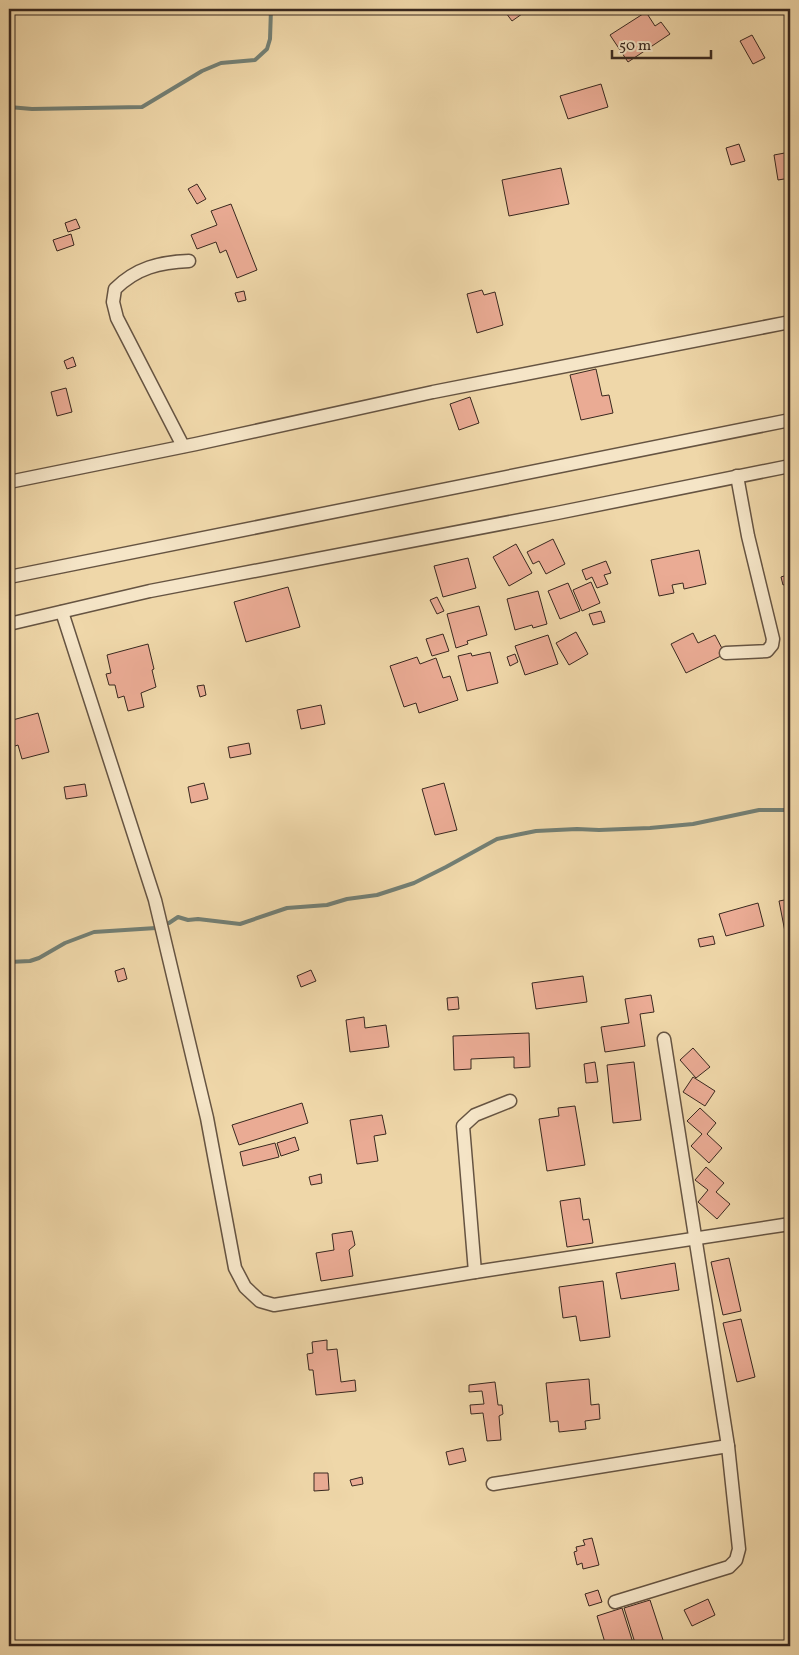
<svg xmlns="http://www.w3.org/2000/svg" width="799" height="1655" font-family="Vollkorn,serif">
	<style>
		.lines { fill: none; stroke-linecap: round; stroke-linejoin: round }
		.stream { stroke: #737f74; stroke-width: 4 }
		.building { fill: #eaab94; stroke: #39281f }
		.street-casing { stroke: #665442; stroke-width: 15 }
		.street { stroke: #f5e5c7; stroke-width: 12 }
	</style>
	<rect width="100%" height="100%" fill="#efd7a9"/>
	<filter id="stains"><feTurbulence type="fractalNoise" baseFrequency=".004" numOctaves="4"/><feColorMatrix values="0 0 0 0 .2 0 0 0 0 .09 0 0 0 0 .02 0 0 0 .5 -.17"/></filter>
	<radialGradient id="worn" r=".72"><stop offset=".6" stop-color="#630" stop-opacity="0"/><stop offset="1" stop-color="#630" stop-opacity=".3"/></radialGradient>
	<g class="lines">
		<g class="stream">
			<path d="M9,107L32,109L142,107L202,71L221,63L255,60L267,49L270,39L271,9"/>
			<path d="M169,923L178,917L188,920L198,919L240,924L287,908L327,905L347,899L377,895L414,883L446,867L497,839L516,835L536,831L577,829L599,830L650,828L693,824L759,810H790"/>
			<path d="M9,962L30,961L39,958L65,943L94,932L156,928"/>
		</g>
	</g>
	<g class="building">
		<path d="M503,9H529L512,21Z"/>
		<path d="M646,12L655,26L661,22L670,34L628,62L610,35Z"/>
		<path d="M752,35L765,58L753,64L740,41Z"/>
		<path d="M601,84L608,107L568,119L560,96Z"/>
		<path d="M739,144L745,161L731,165L726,148Z"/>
		<path d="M790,152V178L778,180L774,155Z"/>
		<path d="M561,168L569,204L509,216L502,180Z"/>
		<path d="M197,184L206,199L197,204L188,189Z"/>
		<path d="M231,204L257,270L237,278L226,250L220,253L216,242L197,249L191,235L217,225L211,211Z"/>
		<path d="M76,219L80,228L68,232L65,223Z"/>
		<path d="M71,234L74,245L57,251L53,240Z"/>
		<path d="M482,290L484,295L495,292L503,325L477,333L467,294Z"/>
		<path d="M244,291L246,300L238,302L235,293Z"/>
		<path d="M73,357L76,366L67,369L64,361Z"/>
		<path d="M596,369L602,396L609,395L613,413L581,420L570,375Z"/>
		<path d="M66,388L72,412L57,416L51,392Z"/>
		<path d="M470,397L479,423L459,430L450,404Z"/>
		<path d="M553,539L565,564L546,574L539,561L533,564L527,552Z"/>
		<path d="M516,544L532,573L509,586L493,557Z"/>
		<path d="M699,550L706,584L684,589L683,583L672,585L674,593L659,596L651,560Z"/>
		<path d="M468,558L476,588L443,597L434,566Z"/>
		<path d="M606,561L611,573L604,575L608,584L597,588L592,577L586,580L582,570Z"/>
		<path d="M790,574V583L783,585L781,577Z"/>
		<path d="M591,582L600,603L582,611L573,590Z"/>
		<path d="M568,583L580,611L560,619L548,591Z"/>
		<path d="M288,587L300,627L246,642L234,602Z"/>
		<path d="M538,591L547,624L533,628L532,625L515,630L507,599Z"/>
		<path d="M437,597L444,611L437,614L430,600Z"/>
		<path d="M479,606L487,635L467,641L468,644L456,648L447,614Z"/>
		<path d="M601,611L605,622L593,625L589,614Z"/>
		<path d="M576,632L588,654L569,665L556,643Z"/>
		<path d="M693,633L698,643L715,635L725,654L686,673L671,644Z"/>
		<path d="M443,634L449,651L432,656L426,639Z"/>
		<path d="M548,635L558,664L525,675L515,646Z"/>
		<path d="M148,644L154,669L152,670L156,687L141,693L144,707L128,711L124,696L118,698L115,685H109L106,674L111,673L107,655Z"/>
		<path d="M490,652L498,683L467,691L458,656L471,653L472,656Z"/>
		<path d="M515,654L518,662L510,666L507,657Z"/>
		<path d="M417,657L420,664L436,658L443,678L450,676L458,700L419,713L416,703L404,707L390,666Z"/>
		<path d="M204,685L206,695L200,697L197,686Z"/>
		<path d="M321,705L325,724L301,729L297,710Z"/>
		<path d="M38,713L49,752L22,759L18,745L9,748V721Z"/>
		<path d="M249,743L251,754L230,758L228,747Z"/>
		<path d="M204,783L208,799L191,803L188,787Z"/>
		<path d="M444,783L457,830L435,835L422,789Z"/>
		<path d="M85,784L87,796L66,799L64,787Z"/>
		<path d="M790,899V936L786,937L779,901Z"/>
		<path d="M758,903L764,926L726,936L719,914Z"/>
		<path d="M713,936L715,944L700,947L698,939Z"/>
		<path d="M124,968L127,979L118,982L115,971Z"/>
		<path d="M311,970L316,981L301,987L297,976Z"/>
		<path d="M583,976L587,1002L536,1009L532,983Z"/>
		<path d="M651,995L654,1012L640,1014L645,1046L605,1052L601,1027L629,1023L625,999Z"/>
		<path d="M458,997L459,1009L448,1010L447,998Z"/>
		<path d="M364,1017L365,1028L386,1025L389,1047L350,1052L346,1020Z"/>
		<path d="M529,1033L530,1067L514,1068V1057L471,1059V1069L454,1070L453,1036Z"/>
		<path d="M693,1048L710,1067L696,1078L680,1060Z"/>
		<path d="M595,1062L598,1082L586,1083L584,1064Z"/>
		<path d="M634,1062L641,1120L613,1123L607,1065Z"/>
		<path d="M693,1077L715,1091L705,1106L683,1092Z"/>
		<path d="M302,1103L308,1123L239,1145L232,1125Z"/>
		<path d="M575,1106L585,1165L547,1171L539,1119L559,1116L558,1108Z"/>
		<path d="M700,1108L716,1123L707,1134L722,1148L709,1163L691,1146L702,1134L687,1121Z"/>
		<path d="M382,1115L386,1134L374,1136L378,1161L357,1164L350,1120Z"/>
		<path d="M295,1137L299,1150L281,1156L277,1143Z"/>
		<path d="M275,1143L279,1157L243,1166L240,1152Z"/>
		<path d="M706,1167L724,1183L716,1192L730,1204L717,1219L698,1202L708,1190L695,1180Z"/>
		<path d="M321,1174L322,1183L311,1185L309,1177Z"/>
		<path d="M580,1198L583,1220L589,1219L593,1243L567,1247L560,1201Z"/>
		<path d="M352,1231L355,1245L349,1250L353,1276L321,1281L316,1253L334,1250L332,1234Z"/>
		<path d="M729,1258L741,1311L723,1315L711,1262Z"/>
		<path d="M675,1263L679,1290L621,1299L616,1273Z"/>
		<path d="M603,1281L610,1337L580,1341L576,1316L563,1318L559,1287Z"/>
		<path d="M741,1319L755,1377L737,1382L723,1323Z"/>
		<path d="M327,1340V1350L337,1349L341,1382L355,1380L356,1391L316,1395L313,1370H309L307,1354L313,1353L312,1342Z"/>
		<path d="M589,1379L591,1405L599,1404L600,1419L585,1421L586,1429L559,1432L558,1421L550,1422L546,1383Z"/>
		<path d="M495,1382L498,1405H502L503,1414L499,1416L501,1440L487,1441L483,1413L471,1414L470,1405L484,1404L482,1391L469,1392V1385Z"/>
		<path d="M463,1448L466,1461L449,1465L446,1452Z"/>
		<path d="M314,1473H328L329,1490L314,1491Z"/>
		<path d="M362,1477L363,1484L352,1486L350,1480Z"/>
		<path d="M592,1538L599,1565L583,1569L582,1563L577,1565L574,1552L577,1551L576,1547L585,1545L583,1540Z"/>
		<path d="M598,1590L602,1602L589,1606L585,1594Z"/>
		<path d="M708,1599L715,1615L692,1626L684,1610Z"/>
		<path d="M650,1600L664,1643L652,1646H636L624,1608Z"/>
		<path d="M622,1608L634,1646H606L597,1616Z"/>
	</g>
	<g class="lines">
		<g class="street-casing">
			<g id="street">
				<path d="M183,446L117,318L113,302L115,289C136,268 160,262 189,261"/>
				<path d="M9,482L196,444L433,392L790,322"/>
				<path d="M9,577L790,420"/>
				<path d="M62,612L155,900L207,1118L235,1268L245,1287L260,1301L274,1305L475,1272L790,1224"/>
				<path d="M9,624L150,591L557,513L790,466"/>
				<path d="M726,653L767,651L772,645L773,639L748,536L737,476"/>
				<path d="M475,1272L463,1126L475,1115L510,1101"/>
				<path d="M493,1484L728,1446L664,1039"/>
				<path d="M615,1602L729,1567L736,1560L739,1549L728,1446"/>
			</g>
		</g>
		<use href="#street" class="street"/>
	</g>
	<rect width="799" height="1655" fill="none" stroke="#efd7a9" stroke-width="30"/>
	<rect x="10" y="10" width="779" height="1635" fill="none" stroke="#39281f" stroke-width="2.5"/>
	<rect x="15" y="15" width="769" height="1625" fill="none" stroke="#39281f"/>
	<path d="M612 50v8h99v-8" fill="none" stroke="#39281f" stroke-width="2.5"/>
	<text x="619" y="50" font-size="15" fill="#39281f" stroke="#f5e5c7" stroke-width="4" paint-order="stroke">50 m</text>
	<rect width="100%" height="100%" filter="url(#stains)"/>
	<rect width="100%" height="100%" fill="url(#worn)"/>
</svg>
